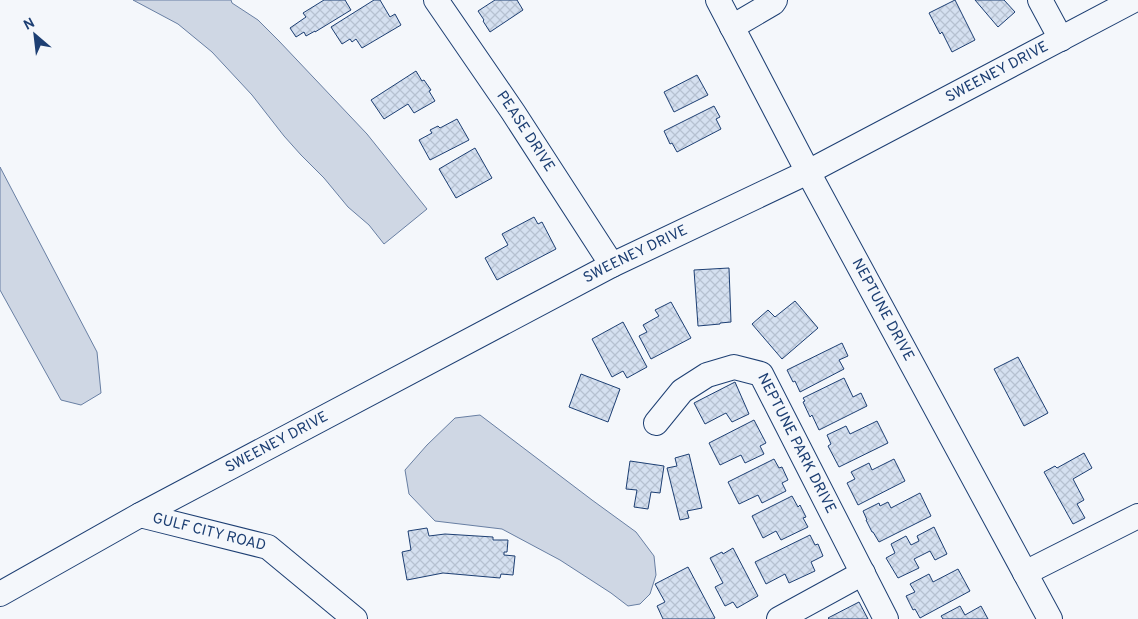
<svg xmlns="http://www.w3.org/2000/svg" width="1138" height="619" font-family="Overpass,sans-serif">
	<style>
		.water { fill: #cfd7e4; stroke: #687fa3 }
		.building { fill: url(#building-cross-hatch); stroke: #1d3f73 }
		.lines { fill: none; stroke-linecap: round; stroke-linejoin: round }
		.minor-casing { stroke: #1d3f73; stroke-width: 26 }
		.minor { stroke: #f4f7fb; stroke-width: 24 }
		.labels { text-anchor: middle; dominant-baseline: central; stroke-width: 4; stroke-linejoin: round; paint-order: stroke }
		.street-label { font-size: 15px; fill: #1d3f73; stroke: #f4f7fb }
	</style>
	<defs>
		<pattern id="building-cross-hatch" width="8" height="8" patternUnits="userSpaceOnUse" patternTransform="scale(1.25)"><rect width="8" height="8" fill="#d5e0f0"/><path d="M0 0l8 8M0 8l8-8" fill="none" stroke="#b6c1d1"/></pattern>
	</defs>
	<rect width="100%" height="100%" fill="#f4f7fb"/>
	<g class="water">
		<path d="M133,0H231L232,3L258,20L279,41L367,134L427,209L384,244L369,225L348,207L324,178L301,155L284,136L252,95L212,52L178,24Z"/>
		<path d="M0,167L97,352L101,393L81,405L61,400L0,290Z"/>
		<path d="M480,415L592,500L636,532L654,556L656,575L650,594L640,604L628,606L611,593L560,560L502,529L435,521L409,494L405,470L427,445L455,418Z"/>
	</g>
	<g class="building">
		<path d="M324,0H345L351,10L315,32V31L306,36L304,32L296,37L290,28L306,17L303,13Z"/>
		<path d="M374,0H380L390,17L395,14L401,25L362,48L356,39L352,42L350,39L342,44L331,27Z"/>
		<path d="M495,0H517L523,10L490,32L483,21L484,20L478,11Z"/>
		<path d="M955,0L975,40L952,52L942,32L940,34L929,13Z"/>
		<path d="M975,0H1004L1015,12L998,27Z"/>
		<path d="M416,71L422,81L424,80L431,90L429,91L435,101L414,113L408,104L384,119L371,100Z"/>
		<path d="M697,75L708,95L674,112L664,92Z"/>
		<path d="M714,106L720,117L716,119L721,129L677,152L672,143L670,144L664,131Z"/>
		<path d="M457,119L469,140L430,160L419,140L432,133L430,130L438,126L440,128Z"/>
		<path d="M475,148L492,178L456,198L439,169Z"/>
		<path d="M534,217L538,224L542,222L556,249L497,280L485,258L508,245L502,234Z"/>
		<path d="M729,268L731,322L720,323V324L698,326L694,270Z"/>
		<path d="M795,301L818,328L782,359L752,324L768,310L775,317Z"/>
		<path d="M671,302L691,338L651,359L639,336L647,332L643,325L659,316L655,310Z"/>
		<path d="M623,322L647,367L627,378L623,371L612,377L592,339Z"/>
		<path d="M842,343L848,356L839,360L844,369L800,392L795,381L793,382L787,370Z"/>
		<path d="M1018,357L1048,413L1024,426L994,369Z"/>
		<path d="M581,374L620,389L608,422L569,407Z"/>
		<path d="M844,378L853,397L861,393L867,406L819,430L812,415L810,417L803,402L805,401L803,398Z"/>
		<path d="M735,382L749,414L732,422L726,413L705,424L694,403Z"/>
		<path d="M754,420L766,443L760,446L764,454L745,463L741,455L720,465L709,443Z"/>
		<path d="M877,421L888,443L839,467L828,446L831,444L827,435L846,426L850,434Z"/>
		<path d="M1084,453L1092,468L1073,479L1084,500L1077,504L1085,518L1073,524L1044,472L1055,466L1057,468Z"/>
		<path d="M689,454L702,508L687,511L689,518L680,520L667,468L677,466L675,458Z"/>
		<path d="M774,459L779,468L782,467L788,480L782,483L786,491L762,503L758,495L739,504L728,482Z"/>
		<path d="M894,459L905,481L858,505L847,483L855,479L851,472L869,463L872,470Z"/>
		<path d="M630,461L664,466L660,493L651,492L648,509L634,507L637,490L626,489Z"/>
		<path d="M920,493L931,516L879,542L873,532H872L866,520H867L863,511L879,503L880,506L888,502L891,508Z"/>
		<path d="M792,496L798,507L800,505L806,517L803,518L808,527L781,540L776,531L763,538L752,516Z"/>
		<path d="M934,527L947,554L935,560L930,551L914,559L919,568L898,578L886,558L895,553L891,544L906,536L911,545L919,541L917,536Z"/>
		<path d="M427,528L429,536L445,534L493,537V540H508L507,552H504V555L515,556L513,575L501,574L500,578L443,573L407,580L402,552L411,550L408,531Z"/>
		<path d="M810,535L815,545L818,544L823,556L811,562L815,571L789,583L785,574L766,584L755,562Z"/>
		<path d="M733,548L758,596L737,608L733,602L725,606L715,587L723,583L710,558L722,552L723,554Z"/>
		<path d="M688,567L715,618L713,619H663L657,606L665,602L655,584Z"/>
		<path d="M958,569L970,591L920,618L915,609L913,610L906,596L915,592L910,584L929,574L933,582Z"/>
		<path d="M859,602L868,619H829L828,618Z"/>
		<path d="M960,606L965,615L981,606L988,619H943L941,616Z"/>
	</g>
	<g class="lines">
		<g class="minor-casing">
			<g id="minor">
				<path id="s1" d="M436,0L513,112L612,265"/>
				<path id="s2" d="M718,0L808,172L1050,619"/>
				<path d="M1040,0L1061,39"/>
				<path d="M732,27L773,3L775,0"/>
				<path id="s3" d="M656,423L682,391L707,375L734,367L761,374L886,619"/>
				<path id="s4" d="M140,515L612,265L808,172L1134,0"/>
				<path d="M1025,573L1138,516"/>
				<path id="s5" d="M0,594L140,515L268,547L355,619"/>
				<path d="M779,619L863,573"/>
			</g>
		</g>
		<use href="#minor" class="minor"/>
	</g>
	<g class="labels">
		<g class="street-label">
			<text stroke="none"><textPath href="#s4" startOffset="965">SWEENEY DRIVE</textPath></text>
			<text stroke="none"><textPath href="#s1" startOffset="159">PEASE DRIVE</textPath></text>
			<text stroke="none"><textPath href="#s4" startOffset="560">SWEENEY DRIVE</textPath></text>
			<text stroke="none"><textPath href="#s2" startOffset="351">NEPTUNE DRIVE</textPath></text>
			<text stroke="none"><textPath href="#s4" startOffset="155">SWEENEY DRIVE</textPath></text>
			<text stroke="none"><textPath href="#s3" startOffset="205">NEPTUNE PARK DRIVE</textPath></text>
			<text stroke="none"><textPath href="#s5" startOffset="232">GULF CITY ROAD</textPath></text>
		</g>
	</g>
	<g transform="translate(35 35) rotate(332)" stroke="#f4f7fb" stroke-width="4" paint-order="stroke">
	<path d="M0-4L9 19L0 12L-9 19Z" fill="#1d3f73"/>
	<text y="-8" font-size="14" font-weight="bold" text-anchor="middle" fill="#1d3f73">N</text>
	</g>
</svg>
